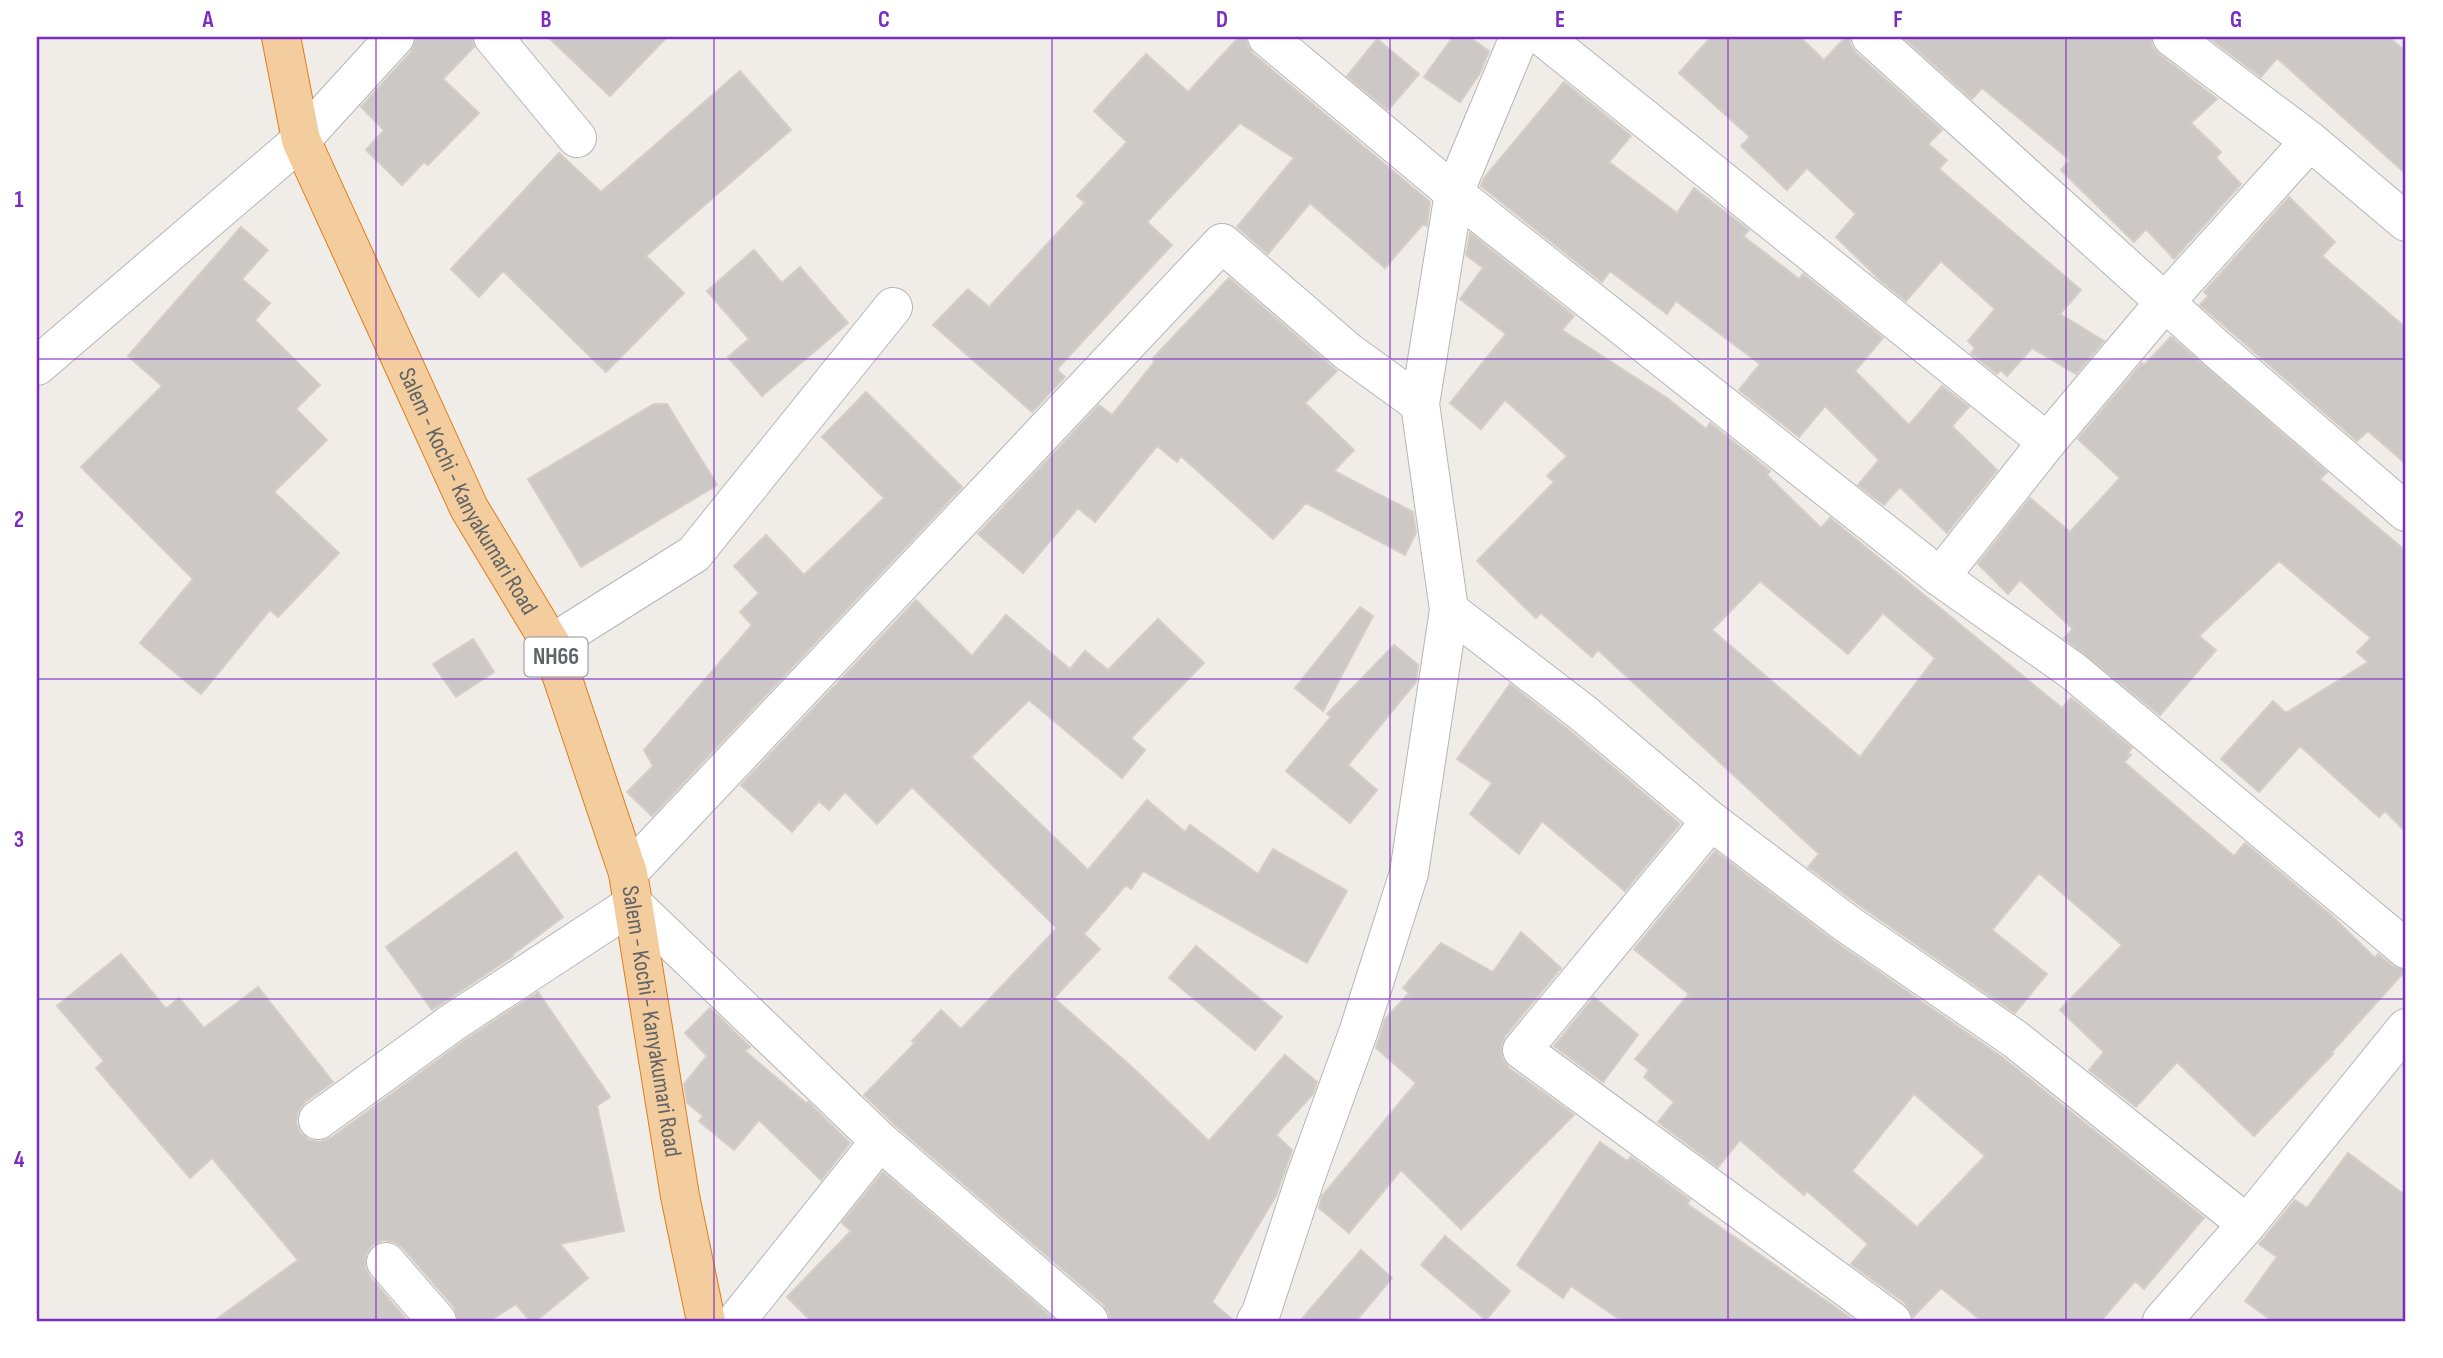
<svg xmlns="http://www.w3.org/2000/svg" width="2443" height="1358" font-family="'Sofia Sans Condensed',sans-serif">
	<style>
		.building { fill: #ccc8c5; stroke: #d4cec7; stroke-width: 2; fill-rule: evenodd }
		.lines { fill: none; stroke-linecap: round; stroke-linejoin: round }
		.minor-casing { stroke: #b3b6b9; stroke-width: 40 }
		.highway-casing { stroke: #e07d18; stroke-width: 40 }
		.minor { stroke: #fff; stroke-width: 38 }
		.highway { stroke: #f3cd9d; stroke-width: 38 }
		.grid { fill: none; stroke: #7b2cbf; stroke-width: 2; stroke-opacity: 0.55 }
		.labels { text-anchor: middle; dominant-baseline: central; stroke-width: 5; stroke-linejoin: round; paint-order: stroke }
		.shield { fill: #fff; stroke: #909295; stroke-width: 2 }
		.shield-label { font-size: 23px; font-weight: bold; fill: #606467 }
		.street-label { font-size: 24px; fill: #606467; stroke: #fff }
		.neatline { fill: none; stroke: #7b2cbf; stroke-width: 2.5 }
		.grid-label { font-size: 23px; text-anchor: middle; font-weight: bold; fill: #7b2cbf }
	</style>
	<rect width="100%" height="100%" fill="#f0ede8"/>
	<g class="building">
		<path d="M416,37H472L474,47L443,79L479,113L428,165L424,162L402,185L366,150L384,130L361,107L411,52Z"/>
		<path d="M548,37H667L610,96Z"/>
		<path d="M1239,37H1246L1247,45L1253,54L1430,202L1427,226L1423,224L1385,268L1310,203L1268,254L1237,227L1294,158L1240,123L1147,222L1172,245L1058,368V371L1065,377L1032,412L933,325L968,289L989,307L1085,203L1077,196L1127,142L1094,111L1146,54L1188,92Z"/>
		<path d="M1453,37H1469L1489,51L1480,73L1460,102L1424,77Z"/>
		<path d="M1711,37H1800L1824,60L1846,37H1850V44L1856,53L1942,130L1928,144L1947,160L1939,169L2081,290L2060,314L2104,341L2076,374L2032,348L2007,376L2001,370L1997,374L1971,353L1975,348L1968,341L1995,309L1941,261L1906,301L1882,282L1836,237L1856,214L1807,168L1787,190L1741,146L1750,137L1679,73Z"/>
		<path d="M1903,37H2151L2152,46L2159,54L2217,99L2191,123L2221,152L2216,158L2241,184L2174,259L2146,229L2134,242L2061,170L2070,160L1982,88L1972,99Z"/>
		<path d="M2208,37H2389L2406,52V174L2277,58L2261,77Z"/>
		<path d="M1377,39L1419,74L1388,110L1347,76Z"/>
		<path d="M740,71L791,130L646,256L684,293L606,372L503,271L479,297L451,269L559,153L601,192Z"/>
		<path d="M1564,82L1631,136L1609,162L1677,213L1694,188L1749,230L1743,236L1799,279L1803,274L1883,338L1855,371L1909,425L1942,386L1969,407L1952,426L1997,470L1947,533L1900,487L1884,505L1858,485L1879,460L1825,406L1799,437L1739,390L1760,364L1676,301L1667,314L1610,271L1602,282L1481,186L1484,178Z"/>
		<path d="M2289,197L2335,242L2322,256L2406,328V464L2368,431L2357,441L2200,305L2208,296L2204,292Z"/>
		<path d="M241,227L268,250L242,279L270,303L255,320L320,385L296,409L327,440L274,492L339,553L278,617L270,610L201,694L140,643L193,579L81,467L162,386L128,356Z"/>
		<path d="M1470,233L1574,316L1562,330L1667,398L1706,429L1710,423L1770,471L1767,475L1821,528L1830,518L2062,708L2071,698L2132,748L2128,753L2131,755L2124,762L2234,856L2245,843L2332,916L2375,958L2378,954L2393,966L2406,970L2331,1053L2333,1054L2254,1136L2177,1062L2136,1107L2089,1070L2104,1052L2060,1010L2122,945L2039,873L1992,930L2047,974L2015,1013L1859,905L1808,867L1819,854L1598,650L1592,657L1541,613L1536,618L1477,561L1554,482L1547,476L1567,456L1505,400L1481,429L1450,403L1506,334L1460,299L1483,268L1466,255ZM1760,581L1848,654L1883,613L1935,658L1860,757L1712,630Z"/>
		<path d="M754,250L782,283L800,267L848,323L762,396L728,357L749,339L707,291Z"/>
		<path d="M1229,278L1337,371L1305,403L1354,450L1334,471L1413,512L1416,533L1405,555L1306,503L1273,539L1181,456L1177,462L1157,446L1095,522L1078,508L1023,573L978,534L1099,405L1112,415L1155,361L1152,359Z"/>
		<path d="M2171,337L2327,472L2320,479L2406,551V832L2385,811L2379,817L2300,746L2259,792L2221,759L2273,701L2286,713L2368,662L2357,652L2371,638L2279,561L2199,636L2216,650L2160,715L2064,638L2073,629L2020,580L2008,594L1978,564L2030,498L2070,532L2120,478L2078,439L2142,363L2144,365Z"/>
		<path d="M866,392L962,487L652,816L627,792L653,766L644,750L752,625L740,612L759,593L734,566L766,535L804,575L884,498L822,437Z"/>
		<path d="M654,404H667L717,485L581,567L528,479Z"/>
		<path d="M916,600L972,656L1006,615L1070,669L1085,651L1108,670L1158,619L1204,663L1131,738L1145,750L1122,778L1029,700L971,757L1088,870L1147,800L1185,832L1190,825L1258,874L1273,849L1347,891L1307,963L1143,871L1131,889L1126,885L1084,934L1100,949L1054,998L1133,1068L1209,1141L1285,1055L1317,1082L1313,1094L1276,1135L1292,1150L1276,1196L1212,1302L1234,1321H1110L1109,1313L1103,1304L895,1125L864,1095L915,1043L912,1041L941,1010L961,1029L1057,928L912,787L877,824L845,792L829,810L819,801L792,832L741,785Z"/>
		<path d="M1360,607L1373,616L1323,711L1295,688Z"/>
		<path d="M473,639L494,672L456,697L433,664Z"/>
		<path d="M1394,645L1418,665L1416,682L1348,765L1377,790L1350,823L1286,771L1331,717L1327,714Z"/>
		<path d="M1510,684L1569,730L1680,824L1625,891L1542,821L1519,854L1470,814L1492,783L1457,759Z"/>
		<path d="M1715,851L1834,941L2002,1057L2204,1218L2144,1289L2135,1281L2101,1321H1982L1941,1288L1913,1317L1905,1303L1851,1264L1868,1244L1807,1191L1804,1195L1740,1140L1718,1167L1658,1122L1674,1102L1644,1077L1649,1070L1635,1059L1689,994L1634,949ZM1914,1094L1985,1156L1917,1227L1852,1171Z"/>
		<path d="M516,852L563,917L512,955L513,956L432,1010L386,947Z"/>
		<path d="M1521,932L1561,968L1505,1036L1501,1046L1502,1058L1509,1068L1574,1115L1461,1229L1401,1170L1349,1233L1319,1208L1322,1196L1416,1083L1376,1048L1385,1019L1409,993L1403,988L1441,943L1493,972Z"/>
		<path d="M1196,946L1282,1017L1255,1050L1169,978Z"/>
		<path d="M121,954L166,1009L179,998L204,1028L258,987L333,1082L305,1102L298,1112L296,1123L300,1132L309,1140L320,1142L331,1138L465,1040L538,992L610,1097L597,1106L624,1231L560,1244L588,1278L536,1321H530L516,1304L489,1321H458L454,1307L403,1248L394,1242L383,1240L372,1245L366,1254L365,1267L369,1276L408,1321H214L298,1260L212,1158L190,1178L96,1068L104,1061L57,1006Z"/>
		<path d="M1594,997L1638,1035L1603,1082L1554,1046Z"/>
		<path d="M710,1008L750,1047L745,1051L806,1103L808,1102L850,1143L821,1180L759,1120L734,1150L699,1121L703,1116L687,1103L684,1084L707,1056L685,1033Z"/>
		<path d="M1600,1142L1627,1161L1631,1157L1690,1200L1687,1204L1855,1321H1622L1571,1286L1563,1298L1517,1265Z"/>
		<path d="M2348,1153L2406,1196V1321H2272L2245,1301L2277,1257L2259,1244L2295,1200L2307,1208Z"/>
		<path d="M883,1172L1056,1321H811L787,1297L851,1231L842,1223Z"/>
		<path d="M1445,1236L1510,1291L1486,1320L1421,1265Z"/>
		<path d="M1361,1250L1392,1278L1356,1321H1300Z"/>
	</g>
	<g class="lines">
		<g class="minor-casing">
			<g id="minor">
				<path d="M493,37L577,138"/>
				<path d="M1267,37L1454,193L1940,577L2073,671L2406,949"/>
				<path d="M1543,37L2047,442"/>
				<path d="M1871,37L2218,350L2406,512"/>
				<path d="M2172,37L2310,141L2406,222"/>
				<path d="M37,366L301,140L395,37"/>
				<path d="M1940,577L2047,442L2165,302L2310,141"/>
				<path d="M1449,610L1583,713L1711,821L1846,923L2015,1039L2247,1224"/>
				<path d="M551,644L694,554L893,307"/>
				<path d="M1711,821L1522,1050L1892,1321"/>
				<path d="M628,873L1222,243L1347,351L1420,404"/>
				<path d="M318,1120L453,1022L633,904L880,1141L1089,1321"/>
				<path d="M386,1262L437,1321"/>
				<path d="M736,1321L880,1141"/>
				<path d="M1256,1321L1261,1313L1306,1176L1359,1030L1409,873L1449,610L1420,404L1454,193L1519,37"/>
				<path d="M2162,1321L2247,1224L2406,1028"/>
			</g>
		</g>
		<g class="highway-casing">
			<g id="highway">
				<path id="s1" d="M281,37L301,140L469,508L551,644L628,873L680,1196L706,1321"/>
			</g>
		</g>
		<use href="#minor" class="minor"/>
		<use href="#highway" class="highway"/>
	</g>
	<path class="grid" d="M376,37V1321M714,37V1321M1052,37V1321M1390,37V1321M1728,37V1321M2066,37V1321M37,359H2406M37,679H2406M37,999H2406"/>
	<g class="labels">
		<rect class="shield" x="524.5" y="637.5" width="63" height="39" rx="5"/>
		<g class="shield-label">
			<text x="556" y="657">NH66</text>
		</g>
		<g class="street-label">
			<text stroke="none"><textPath href="#s1" startOffset="494">Salem - Kochi - Kanyakumari Road</textPath></text>
			<text stroke="none"><textPath href="#s1" startOffset="1060">Salem - Kochi - Kanyakumari Road</textPath></text>
		</g>
	</g>
	<rect width="2443" height="1358" fill="none" stroke="#ffffff" stroke-width="77"/>
	<rect x="38" y="38" width="2366" height="1282" class="neatline"/>
	<g class="grid-label">
		<text x="208" y="27">A</text>
		<text x="546" y="27">B</text>
		<text x="884" y="27">C</text>
		<text x="1222" y="27">D</text>
		<text x="1560" y="27">E</text>
		<text x="1898" y="27">F</text>
		<text x="2236" y="27">G</text>
		<text x="19" y="207">1</text>
		<text x="19" y="527">2</text>
		<text x="19" y="847">3</text>
		<text x="19" y="1167">4</text>
	</g>
</svg>
